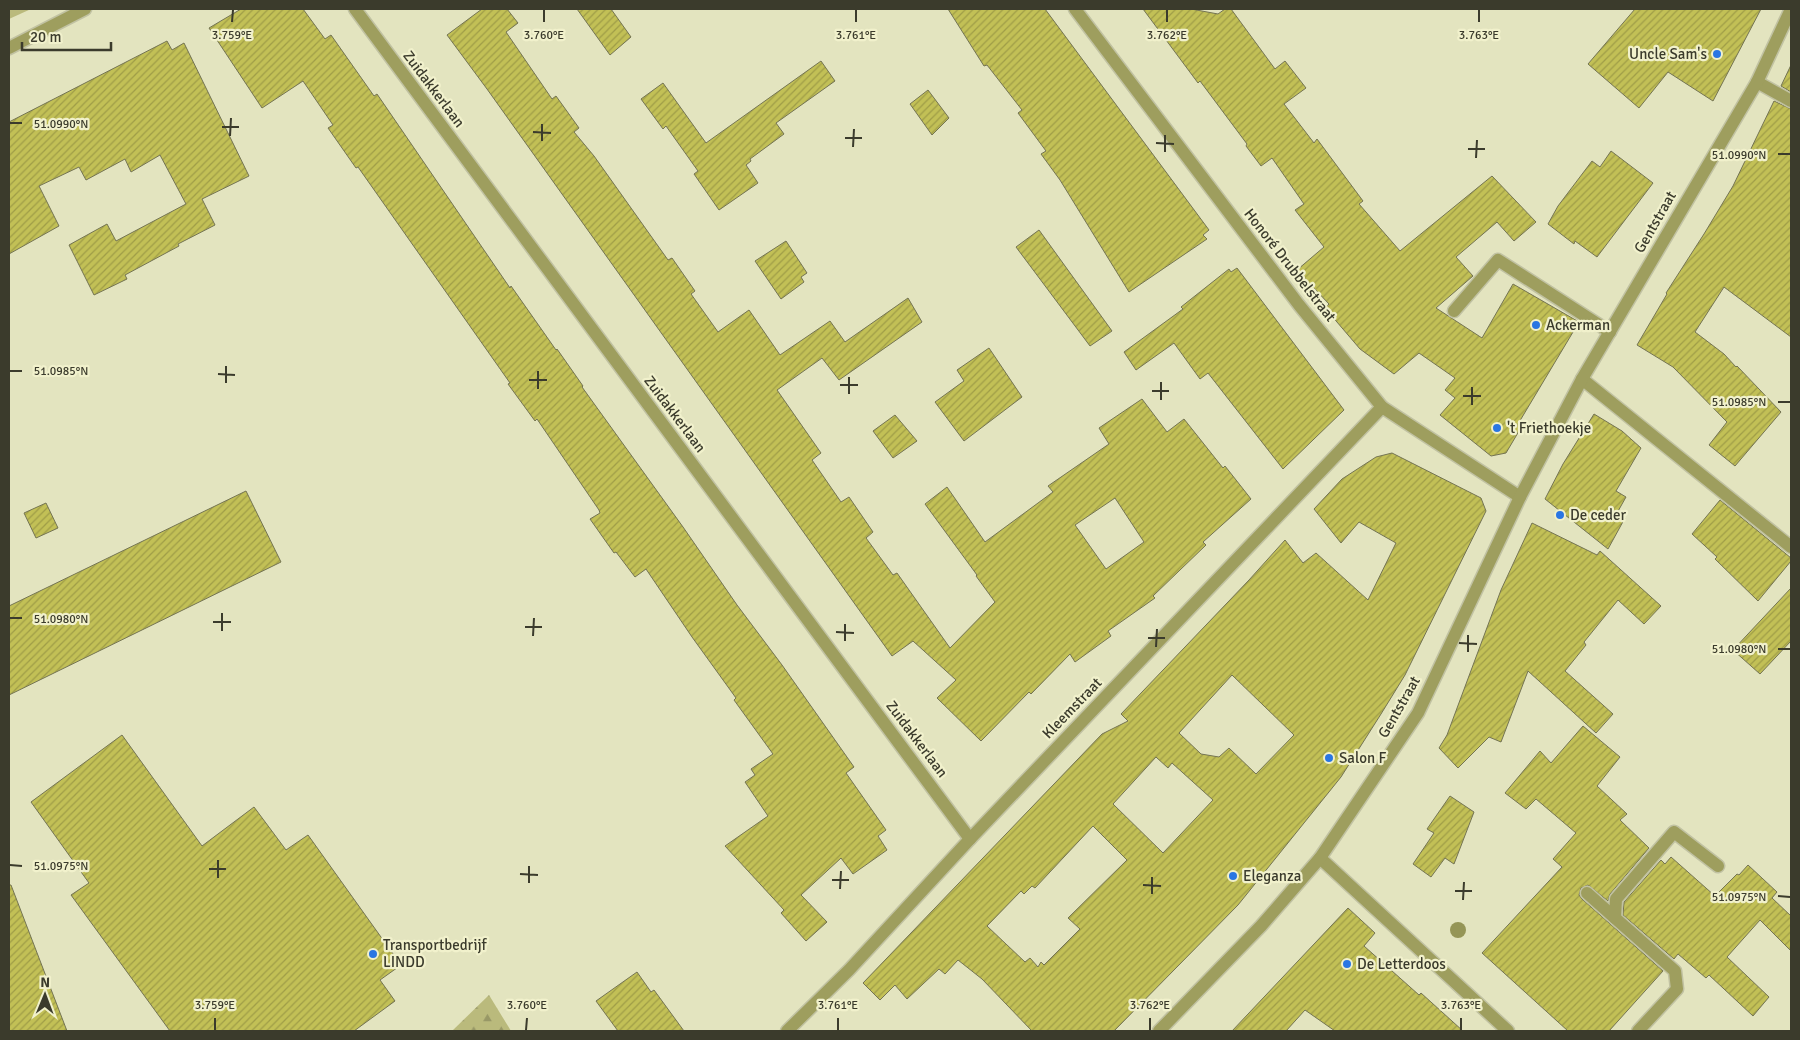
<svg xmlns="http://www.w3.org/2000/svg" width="1800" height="1040" font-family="Signika,sans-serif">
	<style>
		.forest { fill: url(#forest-firs) }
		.building { fill: url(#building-hatch); stroke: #747453; fill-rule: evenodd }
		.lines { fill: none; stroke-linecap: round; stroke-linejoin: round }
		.service-casing { stroke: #c1c2a2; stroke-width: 15 }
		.minor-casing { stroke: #c1c2a2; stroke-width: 15 }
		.service { stroke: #9e9e5e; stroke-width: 12 }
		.minor { stroke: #9e9e5e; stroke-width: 12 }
		.tree { fill: #959556 }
		.ticks { fill: none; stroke: #3b3b2c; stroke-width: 2 }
		.poi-dot { fill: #2a76e2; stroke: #f1f1cc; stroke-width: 2 }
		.labels { text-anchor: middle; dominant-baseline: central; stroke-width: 4.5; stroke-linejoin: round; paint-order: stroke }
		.poi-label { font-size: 15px; fill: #3b3b2c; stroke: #f1f1cc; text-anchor: start }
		.street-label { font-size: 15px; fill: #3b3b2c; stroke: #f1f1cc }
		.ticks-label { font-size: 12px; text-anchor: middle; fill: #3b3b2c; stroke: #f1f1cc; stroke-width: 4.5; stroke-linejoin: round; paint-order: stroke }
	</style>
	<defs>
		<pattern id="forest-firs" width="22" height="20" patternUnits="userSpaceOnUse" patternTransform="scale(1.25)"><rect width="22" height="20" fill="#baba7c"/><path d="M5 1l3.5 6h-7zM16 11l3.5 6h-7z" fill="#989866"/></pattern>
		<pattern id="building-hatch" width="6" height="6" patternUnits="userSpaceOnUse" patternTransform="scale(1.25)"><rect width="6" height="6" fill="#c2c056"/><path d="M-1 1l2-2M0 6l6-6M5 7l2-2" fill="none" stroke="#9f9d47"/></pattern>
	</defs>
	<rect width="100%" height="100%" fill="#e3e4bf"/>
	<g class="forest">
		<path d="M9,9H31L9,19Z"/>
		<path d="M489,995L511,1031H452Z"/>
	</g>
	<g class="building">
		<path d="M241,9H303L325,39L331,35L374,96L377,94L510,288L511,286L556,350L557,349L583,386L582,387L683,527L737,605L782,665L854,767L846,773L886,830L878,836L887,850L853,874L841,858L801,895L827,922L806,941L781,913L784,910L725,846L768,816L745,782L755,775L751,769L773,754L734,700L736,698L692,637L646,569L635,577L616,552L614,553L590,519L600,513L599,510L537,419L535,421L508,384L510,383L358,167L356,168L328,128L333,125L303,81L262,108L209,28Z"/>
		<path d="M482,9H507L518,23L506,32L552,99L556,96L579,128L574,132L594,156L668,260L672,258L695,291L691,294L718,332L749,310L780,355L830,321L845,342L908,298L922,322L839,380L822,358L777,390L821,453L812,460L841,502L849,497L873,532L866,538L893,575L897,573L950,648L995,602L976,576L977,575L925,504L947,487L985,542L1053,492L1048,486L1109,444L1099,428L1142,399L1167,432L1184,419L1223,468L1225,466L1251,499L1203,542L1206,545L1153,596L1155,598L1108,631L1111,636L1075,662L1070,654L1031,694L1029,692L981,741L937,698L956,680L913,641L892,656L487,89L447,35ZM1115,498L1144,542L1106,569L1075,525Z"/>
		<path d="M577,9H611L631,37L610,55Z"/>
		<path d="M948,9H1045L1209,230L1203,235L1207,239L1129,292L1060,180L1041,154L1046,151L1018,113L1022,110L987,65L984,66Z"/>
		<path d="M1143,9H1191L1218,14L1225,9H1231L1275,69L1285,61L1306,88L1284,104L1314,143L1317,139L1363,201L1359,204L1400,251L1492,176L1536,222L1514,241L1497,222L1456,257L1473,276L1436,308L1482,338L1513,284L1579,322L1518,424L1522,426L1506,453L1491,456L1440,415L1455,398L1445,390L1455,378L1419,353L1394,374L1360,349L1325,308L1329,304L1297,270L1324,247L1295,210L1304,204L1272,158L1261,166L1246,146L1247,144L1200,81L1198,83Z"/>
		<path d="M1635,9H1761L1713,101L1668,72L1639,108L1588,64Z"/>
		<path d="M167,41L172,50L184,43L249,176L202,199L215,225L178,244L179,246L125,275L127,279L94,295L69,245L107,224L116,241L186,204L160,155L131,172L125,159L86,180L79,167L39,186L59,226L9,254V122Z"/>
		<path d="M821,61L835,81L776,123L784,134L750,159L751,161L746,165L758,183L719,210L694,174L698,171L666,126L663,129L641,99L663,83L706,143Z"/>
		<path d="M1791,65V92L1781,86Z"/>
		<path d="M928,90L949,118L932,135L910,104Z"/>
		<path d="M1774,101L1791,109V337L1724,287L1695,332L1724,354L1736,367L1737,366L1781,412L1735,466L1709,445L1727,422L1673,367L1637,345L1667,294L1666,293L1704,234L1733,186Z"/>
		<path d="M1611,151L1653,183L1597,257L1575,241L1574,244L1548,224L1558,206L1592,161L1600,167Z"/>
		<path d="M1039,230L1112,331L1090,346L1016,247Z"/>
		<path d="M786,241L807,273L801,277L804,282L781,299L755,261Z"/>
		<path d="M1237,268L1344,410L1283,469L1208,373L1200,379L1174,343L1136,370L1124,352L1183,309L1181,307L1229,269L1231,272Z"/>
		<path d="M989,348L1022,397L964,441L935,402L964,381L957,370Z"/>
		<path d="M1594,414L1622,431L1641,448L1616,491L1626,497L1617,513L1625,518L1608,549L1545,499L1563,464Z"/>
		<path d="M895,415L917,441L893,458L873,431Z"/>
		<path d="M1392,453L1481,498L1486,511L1405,675L1381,714L1341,777L1238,905L1114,1031H1032L982,979L958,960L945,974L939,969L907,999L895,985L880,1000L863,983L1102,734L1128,721L1121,714L1249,580L1285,540L1303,563L1316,553L1368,600L1396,543L1359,522L1341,543L1314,509L1342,479L1376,457ZM1232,675L1294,735L1256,774L1229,748L1219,757L1201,754L1179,733ZM1156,757L1168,768L1172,763L1213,800L1163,853L1113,804ZM1093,826L1127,860L1068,918L1080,929L1044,965L1041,962L1038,967L1030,958L1025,962L987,926L1021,891L1024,894L1032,886L1035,888Z"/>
		<path d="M246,491L281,562L9,695V606Z"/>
		<path d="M1720,500L1791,558V561L1758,601L1715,559L1717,557L1692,534Z"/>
		<path d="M46,503L58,528L36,538L24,513Z"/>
		<path d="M1532,523L1597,555L1600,551L1661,606L1644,624L1618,600L1584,642L1586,645L1565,671L1613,714L1596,733L1528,671L1501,742L1489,737L1458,768L1439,748L1447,735L1501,590Z"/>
		<path d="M1791,588V641L1760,674L1733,650Z"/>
		<path d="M1583,726L1620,757L1597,786L1627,814L1620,820L1649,848L1610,894L1608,901L1588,885L1581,888L1579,895L1582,899L1663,971L1609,1031H1568L1482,953L1562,867L1553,859L1576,833L1536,799L1526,809L1505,793L1540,751L1551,763Z"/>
		<path d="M122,735L202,846L254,807L286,850L308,835L401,965L380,980L395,1001L354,1031H170L71,895L89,883L31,802Z"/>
		<path d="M1450,796L1474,812L1454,864L1445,858L1431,877L1413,864L1434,833L1427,829Z"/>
		<path d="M1671,857L1715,896L1737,874L1739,875L1748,865L1777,892L1772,898L1791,916V951L1760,920L1727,957L1769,997L1753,1016L1709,975L1706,978L1678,954L1674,959L1623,915L1624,902L1661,860L1665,864Z"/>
		<path d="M9,885H11L67,1031H9Z"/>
		<path d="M1348,908L1375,933L1364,946L1419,995L1421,993L1463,1031H1335L1305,1010L1286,1031H1232Z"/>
		<path d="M637,972L651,992L654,990L684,1031H618L596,1001Z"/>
	</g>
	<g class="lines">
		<g class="service-casing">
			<g id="service">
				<path d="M1454,311L1498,260L1610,332"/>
				<path d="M1587,893L1615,918"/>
				<path d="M1638,1031L1677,989L1675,971L1615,918L1616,899L1674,832L1718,866"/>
			</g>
		</g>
		<g class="minor-casing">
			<g id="minor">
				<path d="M355,9L970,839"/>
				<path d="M1075,9L1299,305L1382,407L1520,497"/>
				<path d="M9,48L85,9"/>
				<path d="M1757,82L1791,101"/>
				<path d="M1582,379L1791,547"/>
				<path d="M1320,858L1508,1031"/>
				<path d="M787,1031L849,970L970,839L1382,407"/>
				<path d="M1159,1031L1261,926L1320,858L1418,713L1520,497L1582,379L1757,82L1791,9"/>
			</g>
		</g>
		<use href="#service" class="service"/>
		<use href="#minor" class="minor"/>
	</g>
	<circle class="tree" cx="1458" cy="930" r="8"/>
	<path class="ticks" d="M232,22L233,10M544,22V10M856,22V10M1167,22V10M1479,22V10M10,123H22M222,127H239M533,132L551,133M230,136L231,118M845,138H862M542,141V124M1156,143L1174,144M853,147L854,129M1468,149H1485M1165,152V135M1778,154H1790M1476,158L1477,140M10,371H22M218,374L235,375M529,380H547M226,383V366M840,385H858M538,389V371M1152,391H1169M849,394V377M1463,396H1481M1161,400V382M1778,402H1790M1472,405V387M10,618H22M213,622H231M525,627H542M222,631V613M836,632L854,633M533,636L534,618M1148,638H1165M845,641V624M1459,643L1477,644M1156,647L1157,629M1778,649H1790M1468,652V635M10,865L22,866M209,869H226M520,874L538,875M218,878V860M832,880H849M529,883V866M1143,885L1161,886M840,889L841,871M1455,891H1472M1152,894V877M1778,896L1790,897M1463,900L1464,882M215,1030V1018M526,1030L527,1018M838,1030V1018M1150,1030V1018M1461,1030V1018"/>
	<g class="poi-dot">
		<circle cx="1717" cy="54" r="5"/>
		<circle cx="1536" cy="325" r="5"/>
		<circle cx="1497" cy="428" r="5"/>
		<circle cx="1560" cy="515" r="5"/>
		<circle cx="1329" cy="758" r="5"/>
		<circle cx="1233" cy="876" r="5"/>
		<circle cx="373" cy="954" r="5"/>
		<circle cx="1347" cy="964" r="5"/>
	</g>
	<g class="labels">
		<g class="poi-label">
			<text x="1707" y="54" text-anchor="end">Uncle Sam's</text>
			<text x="1546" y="325">Ackerman</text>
			<text x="1507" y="428">'t Friethoekje</text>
			<text x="1570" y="515">De ceder</text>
			<text x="1339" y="758">Salon F</text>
			<text x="1243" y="876">Eleganza</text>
			<text x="383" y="945">Transportbedrijf<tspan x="383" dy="17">LINDD</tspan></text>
			<text x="1357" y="964">De Letterdoos</text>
		</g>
		<g class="street-label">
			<text transform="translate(434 89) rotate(53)">Zuidakkerlaan</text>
			<text transform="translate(1655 222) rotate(-60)">Gentstraat</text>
			<text transform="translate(1290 265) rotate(52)">Honoré Drubbelstraat</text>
			<text transform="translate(675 414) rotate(53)">Zuidakkerlaan</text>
			<text transform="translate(1399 707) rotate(-60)">Gentstraat</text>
			<text transform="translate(1072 708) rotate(-46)">Kleemstraat</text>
			<text transform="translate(917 739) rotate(53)">Zuidakkerlaan</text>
		</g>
	</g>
	<g class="ticks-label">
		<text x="232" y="39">3.759°E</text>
		<text x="544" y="39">3.760°E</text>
		<text x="856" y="39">3.761°E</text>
		<text x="1167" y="39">3.762°E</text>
		<text x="1479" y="39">3.763°E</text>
		<text x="61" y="128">51.0990°N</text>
		<text x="1739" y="159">51.0990°N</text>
		<text x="61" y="375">51.0985°N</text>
		<text x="1739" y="406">51.0985°N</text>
		<text x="61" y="623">51.0980°N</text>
		<text x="1739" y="653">51.0980°N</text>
		<text x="61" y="870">51.0975°N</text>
		<text x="1739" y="901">51.0975°N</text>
		<text x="215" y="1009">3.759°E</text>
		<text x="527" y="1009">3.760°E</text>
		<text x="838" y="1009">3.761°E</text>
		<text x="1150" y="1009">3.762°E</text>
		<text x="1461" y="1009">3.763°E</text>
	</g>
	<rect width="1800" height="1040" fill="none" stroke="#3b3b2c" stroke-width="20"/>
	<g transform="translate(45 995) rotate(1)" stroke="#f1f1cc" stroke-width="4" paint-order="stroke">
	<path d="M0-4L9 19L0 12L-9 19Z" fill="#3b3b2c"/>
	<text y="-8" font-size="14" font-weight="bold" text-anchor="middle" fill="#3b3b2c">N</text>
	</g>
	<path d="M22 42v8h89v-8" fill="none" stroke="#3b3b2c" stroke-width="2.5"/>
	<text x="30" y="42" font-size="15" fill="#3b3b2c" stroke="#f1f1cc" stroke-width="4" paint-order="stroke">20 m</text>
</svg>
